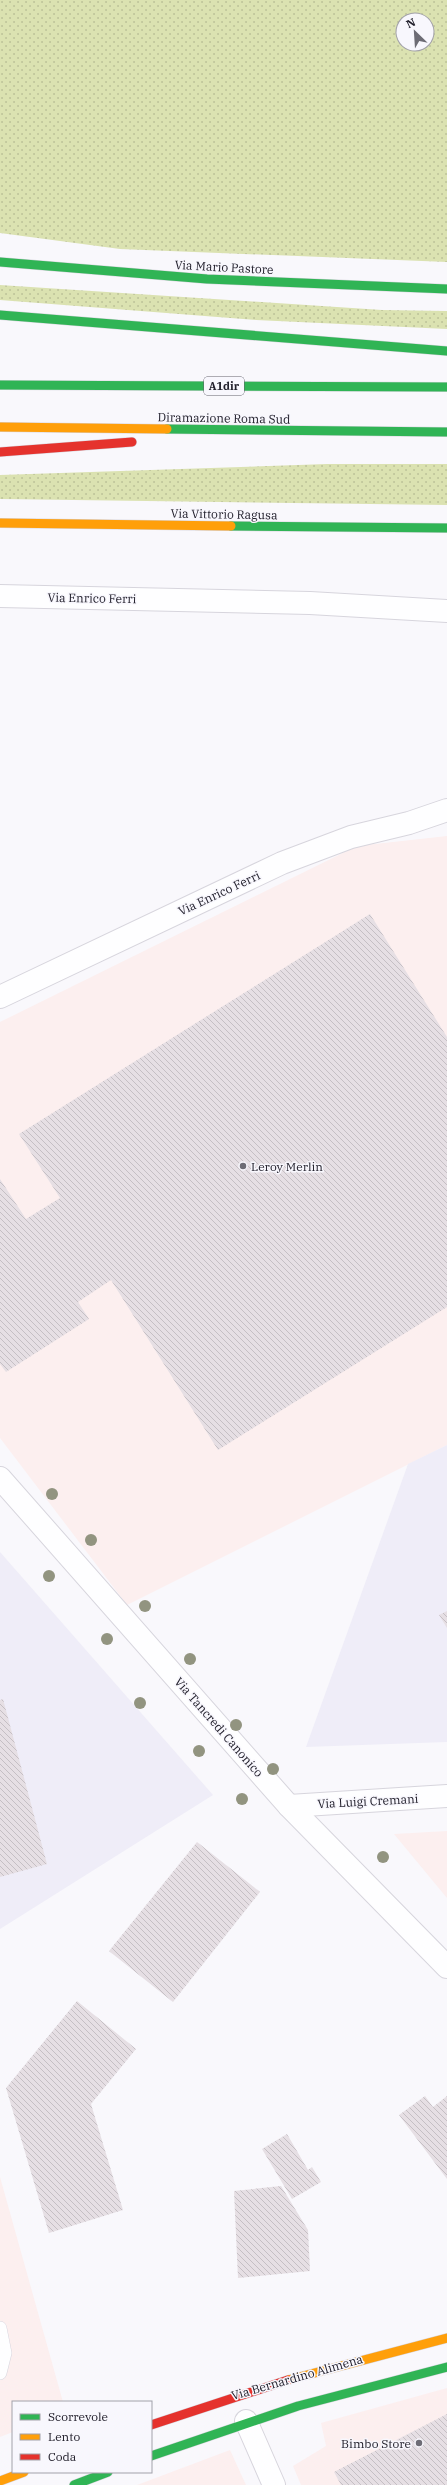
<svg xmlns="http://www.w3.org/2000/svg" width="447" height="2485" font-family="'IBM Plex Serif',serif">
	<style>
		.commercial { fill: #fcefef }
		.built { fill: #efedf8 }
		.grass { fill: url(#grass-dots); fill-rule: evenodd }
		.building { fill: url(#building-back-hatch) }
		.lines { fill: none; stroke-linecap: round; stroke-linejoin: round }
		.lane-casing { stroke: #d7d5dd; stroke-width: 14 }
		.street-casing { stroke: #d7d5dd; stroke-width: 24 }
		.fast-casing { stroke: #d7d5dd; stroke-width: 10 }
		.slow-casing { stroke: #d7d5dd; stroke-width: 10 }
		.jam-casing { stroke: #d7d5dd; stroke-width: 10 }
		.lane { stroke: #fefeff; stroke-width: 13 }
		.street { stroke: #fefeff; stroke-width: 22 }
		.fast { stroke: #30b455; stroke-width: 9 }
		.slow { stroke: #ff9f0a; stroke-width: 9 }
		.jam { stroke: #e5322d; stroke-width: 9 }
		.tree { fill: #929480 }
		.poi-dot { fill: #6d6c75; stroke: #f8f7fd; stroke-width: 1.5 }
		.labels { text-anchor: middle; dominant-baseline: central; stroke-width: 3; stroke-linejoin: round; paint-order: stroke }
		.shield { fill: #f8f7fd; stroke: #62606b; stroke-width: 1 }
		.shield-label { font-size: 11px; font-weight: bold; fill: #22202c }
		.street-label { font-size: 12px; fill: #22202c; stroke: #f8f7fd }
		.poi-label { font-size: 12px; fill: #22202c; stroke: #f8f7fd; text-anchor: start }
	</style>
	<defs>
		<pattern id="grass-dots" width="8" height="8" patternUnits="userSpaceOnUse"><rect width="8" height="8" fill="#dbe2b1"/><path d="M2 2h.1M6 6h.1" fill="none" stroke="#bcc298" stroke-width="1.8" stroke-linecap="round"/></pattern>
		<pattern id="building-back-hatch" width="6" height="6" patternUnits="userSpaceOnUse"><rect width="6" height="6" fill="#e6dfe4"/><path d="M-1 5l2 2M0 0l6 6M5-1l2 2" fill="none" stroke="#c5bfc4"/></pattern>
	</defs>
	<rect width="100%" height="100%" fill="#f9f8fc"/>
	<g class="commercial">
		<path d="M447,836V1445L127,1605L0,1438V1022L357,846Z"/>
		<path d="M447,1831V1898L394,1834Z"/>
		<path d="M0,2177L63,2402H13V2432L0,2437Z"/>
		<path d="M447,2388V2485H301L293,2466L326,2446L321,2423Z"/>
		<path d="M230,2450L246,2485H137Z"/>
	</g>
	<g class="built">
		<path d="M447,1445V1742L306,1747L408,1464Z"/>
		<path d="M0,1552L213,1795L0,1929Z"/>
	</g>
	<g class="grass">
		<path d="M0,0H447V262L120,249L0,233ZM403,20H427V44H403Z"/>
		<path d="M0,285L382,310L447,311V329L256,320L0,300Z"/>
		<path d="M327,464H447V505L0,499V475Z"/>
	</g>
	<g class="building">
		<path d="M370,914L447,1037V1307L218,1450L111,1280L78,1302L89,1319L6,1372L0,1364V1179L26,1219L60,1198L19,1134Z"/>
		<path d="M447,1611V1628L439,1615Z"/>
		<path d="M3,1699L47,1864L0,1877V1700Z"/>
		<path d="M197,1842L260,1892L173,2002L109,1951Z"/>
		<path d="M77,2001L136,2049L91,2104L123,2210L49,2233L6,2088Z"/>
		<path d="M425,2096L433,2107L447,2096V2179L399,2115Z"/>
		<path d="M287,2134L308,2170L312,2167L321,2182L292,2199L262,2149Z"/>
		<path d="M281,2186L308,2230L310,2271L238,2278L234,2191Z"/>
		<path d="M447,2414V2485H341L334,2472Z"/>
	</g>
	<g class="lines">
		<g class="lane-casing">
			<path id="lane" d="M0,2328L5,2353L0,2373"/>
		</g>
		<g class="street-casing">
			<g id="street">
				<path d="M0,596L310,603L447,611"/>
				<path d="M0,997L282,863L351,837L409,823L447,810"/>
				<path d="M0,1478L289,1806L447,1967"/>
				<path d="M289,1806L447,1796"/>
				<path d="M246,2421L274,2485"/>
			</g>
		</g>
		<g class="fast-casing">
			<g id="fast">
				<path d="M0,262L207,279L447,289"/>
				<path d="M0,315L447,351"/>
				<path d="M0,385L447,387"/>
				<path d="M167,429L447,432"/>
				<path d="M231,526L447,528"/>
				<path d="M151,2456L298,2406L447,2367"/>
				<path d="M74,2485L108,2472"/>
			</g>
		</g>
		<g class="slow-casing">
			<g id="slow">
				<path d="M0,427L167,429"/>
				<path d="M0,523L231,526"/>
				<path d="M288,2380L447,2338"/>
				<path d="M0,2481L24,2472"/>
			</g>
		</g>
		<g class="jam-casing">
			<g id="jam">
				<path d="M0,452L132,442"/>
				<path d="M151,2425L288,2380"/>
			</g>
		</g>
		<use href="#lane" class="lane"/>
		<use href="#street" class="street"/>
		<use href="#fast" class="fast"/>
		<use href="#slow" class="slow"/>
		<use href="#jam" class="jam"/>
	</g>
	<g class="tree">
		<circle cx="52" cy="1494" r="6"/>
		<circle cx="91" cy="1540" r="6"/>
		<circle cx="49" cy="1576" r="6"/>
		<circle cx="145" cy="1606" r="6"/>
		<circle cx="107" cy="1639" r="6"/>
		<circle cx="190" cy="1659" r="6"/>
		<circle cx="140" cy="1703" r="6"/>
		<circle cx="236" cy="1725" r="6"/>
		<circle cx="199" cy="1751" r="6"/>
		<circle cx="273" cy="1769" r="6"/>
		<circle cx="242" cy="1799" r="6"/>
		<circle cx="383" cy="1857" r="6"/>
	</g>
	<g class="poi-dot">
		<circle cx="243" cy="1166" r="4"/>
		<circle cx="419" cy="2443" r="4"/>
	</g>
	<g class="labels">
		<rect class="shield" x="204" y="377" width="40" height="18" rx="3"/>
		<g class="shield-label">
			<text x="224" y="386">A1dir</text>
		</g>
		<g class="street-label">
			<text transform="translate(224 267) rotate(3)">Via Mario Pastore</text>
			<text transform="translate(224 418) rotate(1)">Diramazione Roma Sud</text>
			<text transform="translate(224 514) rotate(1)">Via Vittorio Ragusa</text>
			<text transform="translate(92 598) rotate(1)">Via Enrico Ferri</text>
			<text transform="translate(219 893) rotate(-25)">Via Enrico Ferri</text>
			<text transform="translate(219 1727) rotate(49)">Via Tancredi Canonico</text>
			<text transform="translate(368 1801) rotate(-3)">Via Luigi Cremani</text>
			<text transform="translate(297 2377) rotate(-16)">Via Bernardino Alimena</text>
		</g>
		<g class="poi-label">
			<text x="251" y="1166">Leroy Merlin</text>
			<text x="411" y="2443" text-anchor="end">Bimbo Store</text>
		</g>
	</g>
	<rect x="12" y="2401" width="140" height="72" fill="#f8f7fd" stroke="#a2a1a9"/>
	<rect x="20" y="2414" width="20" height="6" fill="#30b455" stroke="#a2a1a9"/>
	<text x="48" y="2421" font-size="12" fill="#22202c">Scorrevole</text>
	<rect x="20" y="2434" width="20" height="6" fill="#ff9f0a" stroke="#a2a1a9"/>
	<text x="48" y="2441" font-size="12" fill="#22202c">Lento</text>
	<rect x="20" y="2454" width="20" height="6" fill="#e5322d" stroke="#a2a1a9"/>
	<text x="48" y="2461" font-size="12" fill="#22202c">Coda</text>
	<g transform="translate(415 32) rotate(335)"><circle r="19" fill="#f8f7fd" stroke="#a2a1a9"/>
	<path d="M0-3L7 15L0 10L-7 15Z" fill="#6d6c75"/>
	<text y="-6" font-size="11" font-weight="bold" text-anchor="middle" fill="#22202c">N</text>
	</g>
</svg>
